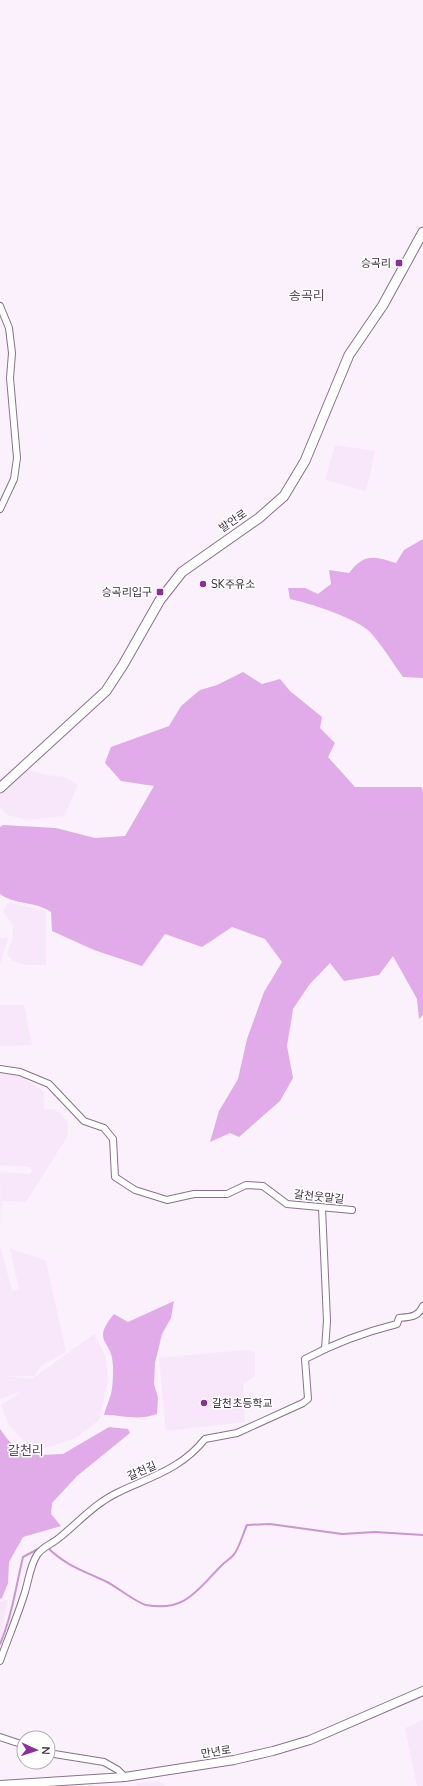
<svg xmlns="http://www.w3.org/2000/svg" width="423" height="1786" font-family="'Nunito Sans','Noto Sans KR',sans-serif">
	<style>
		.built { fill: #f8e6fb }
		.forest { fill: #e0abe8 }
		.lines { fill: none; stroke-linecap: round; stroke-linejoin: round }
		.stream { stroke: #c996d1; stroke-width: 2 }
		.street-casing { stroke: #88728b; stroke-width: 8 }
		.secondary-casing { stroke: #88728b; stroke-width: 10 }
		.primary-casing { stroke: #88728b; stroke-width: 11 }
		.street { stroke: #fff; stroke-width: 6 }
		.secondary { stroke: #fff; stroke-width: 8 }
		.primary { stroke: #fff; stroke-width: 9 }
		.poi-dot { fill: #8c2f9a; stroke: #fff; stroke-width: 1.5 }
		.labels { text-anchor: middle; dominant-baseline: central; stroke-width: 3; stroke-linejoin: round; paint-order: stroke }
		.poi-label { font-size: 11px; fill: #392f3a; stroke: #fff; text-anchor: end }
		.street-label { font-size: 11px; fill: #392f3a; stroke: #fff }
		.quarter-label { font-size: 13px; fill: #5b475e; stroke: #fff }
	</style>
	<rect width="100%" height="100%" fill="#faf1fc"/>
	<g class="built">
		<path d="M335,445L375,451L366,491L325,480Z"/>
		<path d="M26,769L46,775L64,777L78,785L64,816L27,820L8,815L2,810L0,807V791Z"/>
		<path d="M8,902L46,911V965H26L13,961L7,954L13,937V925L3,912Z"/>
		<path d="M0,938H8L0,964Z"/>
		<path d="M0,1005H24L32,1045L0,1046Z"/>
		<path d="M0,1072L24,1078L44,1092V1109H53L60,1113L68,1123L67,1137L26,1202L2,1201L1,1229L0,1172L29,1174L32,1171L30,1167L0,1165Z"/>
		<path d="M0,1245L12,1291L19,1289L10,1248L46,1261L66,1352L41,1366L34,1376H5L32,1379L94,1334L106,1357L108,1381L99,1420L77,1437L53,1446L40,1448L27,1444L9,1425L1,1405L23,1391L0,1399Z"/>
		<path d="M245,1350L255,1352V1376L243,1384L245,1422L166,1431L159,1358Z"/>
		<path d="M8,1599L1,1636L0,1639V1602Z"/>
		<path d="M423,1720V1786H417L405,1728Z"/>
		<path d="M159,1781L165,1786H137L136,1783Z"/>
	</g>
	<g class="forest">
		<path d="M423,539V678L403,677C392,662 382,645 370,632C356,618 309,603 290,599L288,588H305L318,594L331,584L329,570L349,573C364,553 374,556 396,563L404,550Z"/>
		<path d="M243,672L262,684L280,679L290,691L322,717L320,728L335,743L328,757L355,787H421L423,791V1015L419,1019L417,999L393,956L379,975L344,981L330,963L309,985L293,1009L287,1046L293,1078L280,1101L239,1137L230,1133L210,1142L219,1111L238,1079L247,1039L264,992L282,962L265,939L232,927L202,947L165,934L142,966L94,950L52,931L51,912C35,901 15,905 0,894V827L3,825L56,828L95,838L125,836L154,786L121,781L105,763L111,747L169,726L181,706L200,690L217,685Z"/>
		<path d="M174,1301L171,1318L162,1334L155,1363L154,1384L158,1398L157,1414C137,1421 124,1415 104,1415C106,1407 109,1401 111,1394C113,1386 113,1375 113,1366C113,1339 90,1343 114,1314L128,1322Z"/>
		<path d="M109,1427L128,1429L130,1433L77,1476L52,1503L51,1514L61,1526L23,1537L9,1562L8,1583L2,1598L0,1599V1429L8,1440L20,1451L41,1455L63,1454Z"/>
	</g>
	<g class="lines">
		<g class="stream">
			<path d="M47,1547C66,1566 84,1571 107,1582C117,1587 137,1603 146,1605C186,1612 197,1590 222,1565C226,1561 232,1558 235,1553C240,1545 243,1534 247,1525L270,1524L342,1534L375,1532L423,1535"/>
			<path d="M0,1644C12,1616 16,1586 23,1557L38,1549"/>
		</g>
		<g class="street-casing">
			<g id="street">
				<path d="M0,306L9,328L12,353L10,378L17,458L14,479L0,509"/>
				<path d="M0,1069L20,1072L49,1084L84,1121L104,1128L113,1139L115,1177L135,1190L167,1200L194,1194H227L246,1185L263,1186L287,1204L352,1210"/>
				<path d="M322,1208L327,1321L325,1349"/>
				<path d="M0,1661C8,1638 18,1615 25,1592C29,1579 30,1566 37,1555C42,1547 52,1544 59,1538C79,1522 96,1502 121,1491C153,1476 182,1468 205,1439L237,1433L303,1403L308,1399L305,1359C335,1343 365,1332 397,1324L399,1318C411,1317 418,1317 423,1306"/>
				<path d="M0,1737L24,1745"/>
				<path d="M48,1753L104,1762L118,1770L125,1777"/>
			</g>
		</g>
		<g class="secondary-casing">
			<path id="secondary" d="M0,1785L125,1777L234,1760L273,1751L310,1740L423,1691"/>
		</g>
		<g class="primary-casing">
			<path id="primary" d="M0,788L106,691L123,665L160,600L182,572L259,518L284,496L305,461L349,355L383,305L423,232"/>
		</g>
		<use href="#street" class="street"/>
		<use href="#secondary" class="secondary"/>
		<use href="#primary" class="primary"/>
	</g>
	<g class="poi-dot">
		<rect x="395" y="259" width="8" height="8" rx="2"/>
		<circle cx="203" cy="584" r="4"/>
		<rect x="156" y="588" width="8" height="8" rx="2"/>
		<circle cx="204" cy="1403" r="4"/>
	</g>
	<g class="labels">
		<g class="poi-label">
			<text x="391" y="263">승곡리</text>
			<text x="211" y="584" text-anchor="start">SK주유소</text>
			<text x="152" y="592">승곡리입구</text>
			<text x="212" y="1403" text-anchor="start">갈천초등학교</text>
		</g>
		<g class="street-label">
			<text transform="translate(233 521) rotate(-34)">발안로</text>
			<text transform="translate(319 1197) rotate(6)">갈천웃말길</text>
			<text transform="translate(142 1471) rotate(-24)">갈천길</text>
			<text transform="translate(216 1752) rotate(-9)">만년로</text>
		</g>
		<g class="quarter-label">
			<text x="307" y="296">송곡리</text>
			<text x="26" y="1451">갈천리</text>
		</g>
	</g>
	<g transform="translate(36 1750) rotate(93)"><circle r="19" fill="#ffffff" stroke="#b0acb0"/>
	<path d="M0-3L7 15L0 10L-7 15Z" fill="#8c2f9a"/>
	<text y="-6" font-size="11" font-weight="bold" text-anchor="middle" fill="#392f3a">N</text>
	</g>
</svg>
